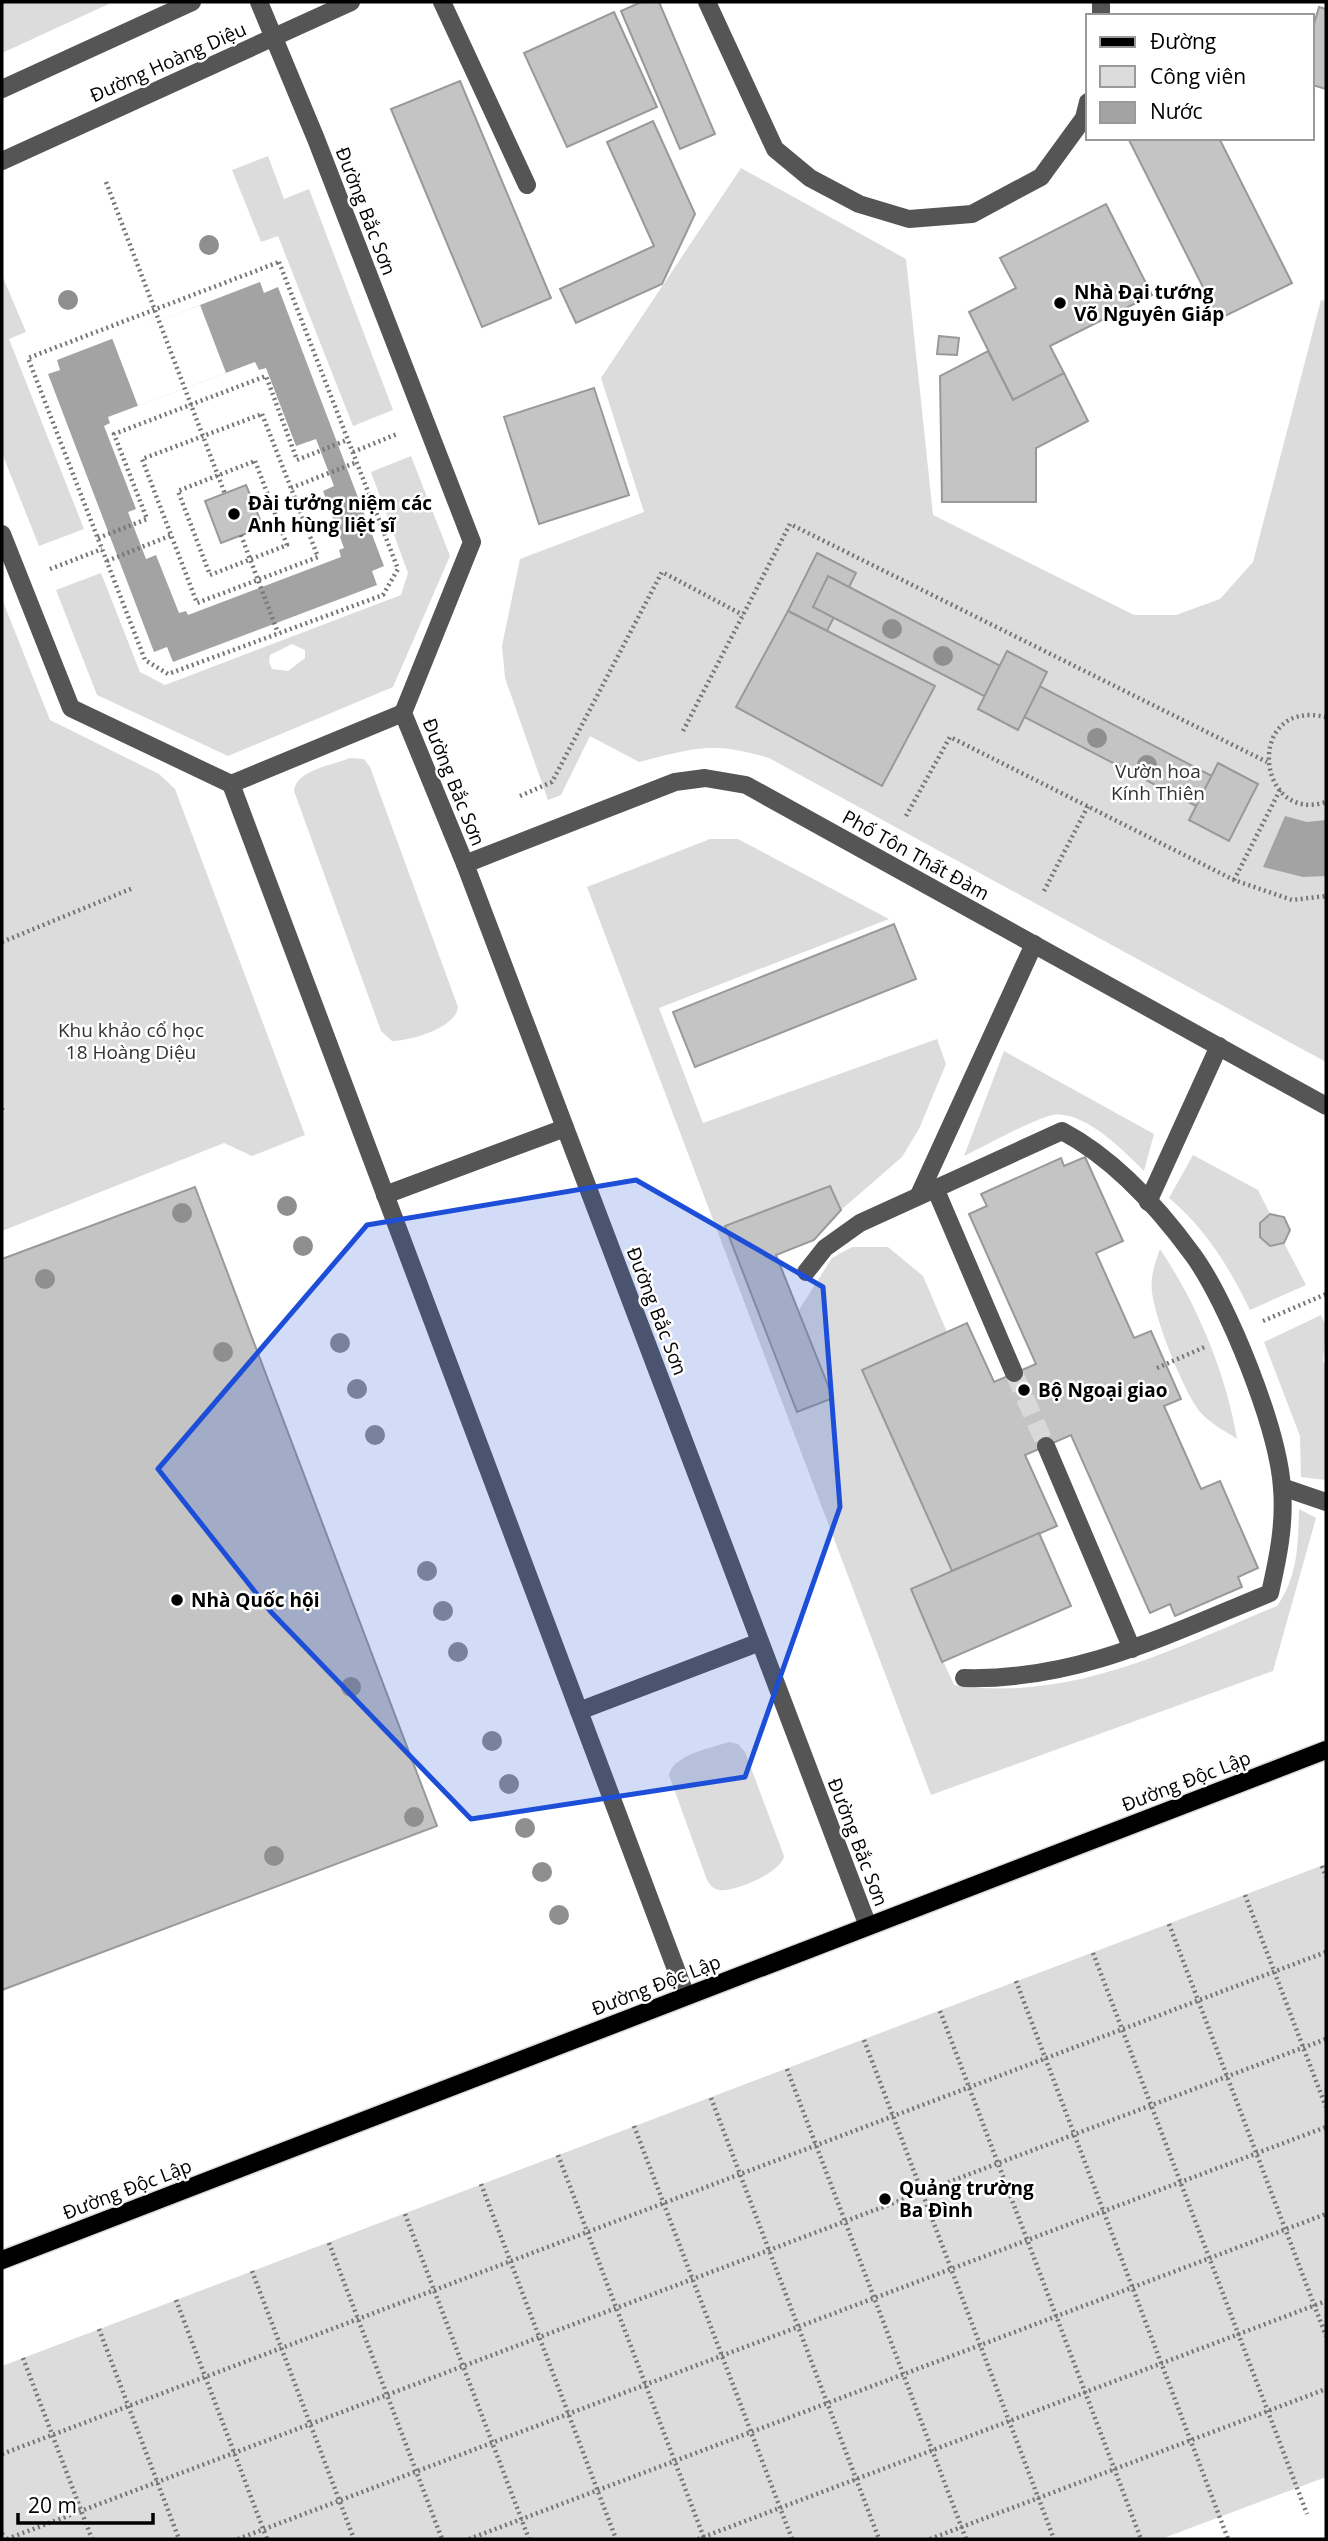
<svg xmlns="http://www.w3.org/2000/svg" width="1328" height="2541" font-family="'Open Sans',sans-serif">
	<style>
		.green { fill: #dcdcdc; fill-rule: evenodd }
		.water { fill: #a3a3a3; fill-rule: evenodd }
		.pier { fill: #fff }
		.building { fill: #c4c4c4; stroke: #999; stroke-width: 2 }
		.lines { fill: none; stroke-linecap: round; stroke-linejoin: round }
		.minor-tunnel { stroke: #d9d9d9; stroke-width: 18; stroke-dasharray: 18 9; stroke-linecap: butt }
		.major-casing { stroke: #dbdbdb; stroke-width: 21 }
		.path { stroke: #777; stroke-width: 4.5; stroke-dasharray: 2 3.5; stroke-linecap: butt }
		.minor { stroke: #555; stroke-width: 18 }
		.major { stroke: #000; stroke-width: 18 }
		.tree { fill: #8f8f8f }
		.marked { fill: #1d4ed8; fill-opacity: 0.2; stroke: #1d4ed8; stroke-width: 5; stroke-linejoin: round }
		.poi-dot { fill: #000; stroke: #fff; stroke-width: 2.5 }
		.labels { text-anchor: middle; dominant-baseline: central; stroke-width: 5; stroke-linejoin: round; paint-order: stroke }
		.street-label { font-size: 19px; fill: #000; stroke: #fff }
		.poi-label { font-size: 19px; font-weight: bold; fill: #000; stroke: #fff; text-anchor: start }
		.park-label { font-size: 19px; fill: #333; stroke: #fff }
	</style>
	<rect width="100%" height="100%" fill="#fff"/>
	<g class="green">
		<path d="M2,2H113L2,53Z"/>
		<path d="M268,156L284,199L309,189L393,410L353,426L278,236L261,242L232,170Z"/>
		<path d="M741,168L906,259L933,515L1134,615H1176L1220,599L1253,562L1321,300L1326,301V1062L769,758C712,741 695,748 639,762L590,736L561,795L548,800L505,678L502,646L520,559L644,512L601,378Z"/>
		<path d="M2,275L26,332L9,339L84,529L39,546L2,453Z"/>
		<path d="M411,456L450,556L393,687L228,756L97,695L56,590L101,573L140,672L165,685L401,595L408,573L371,472ZM292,644L305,650V658L288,671L272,669L269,662L270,655Z"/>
		<path d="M2,599L50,720L159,774L175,789L305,1135L252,1156L224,1143L2,1231Z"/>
		<path d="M350,758L364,759L370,767L458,1007C456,1028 410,1041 392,1041L381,1031L294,791C296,770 333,765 350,758Z"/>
		<path d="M710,839H738L889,919L659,1008L703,1123L937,1039L946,1064L919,1129L902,1157L841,1210L830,1186L725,1226L832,1398L799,1310L832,1258L852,1247H888L923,1276L947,1332L862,1370L952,1571L911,1590L954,1685C1070,1703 1173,1649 1277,1606C1298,1576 1298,1545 1299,1509L1316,1518L1273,1671L931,1795L587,887Z"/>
		<path d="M1004,1051L1154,1134L1144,1171C1124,1151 1084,1110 1053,1115C1033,1119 985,1146 964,1156Z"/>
		<path d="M1193,1155L1258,1190L1270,1214L1260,1223V1237L1270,1246L1284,1243L1306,1285L1250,1310C1229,1267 1206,1229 1169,1198Z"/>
		<path d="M1160,1249C1197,1304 1226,1373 1237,1439C1225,1431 1211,1424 1201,1413C1184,1393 1155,1319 1152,1292C1150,1277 1155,1263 1160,1249Z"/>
		<path d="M1321,1315L1326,1326L1323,1362L1326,1365V1480L1301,1477L1300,1436L1264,1342Z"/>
		<path d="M729,1742L738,1744L745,1752L784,1856C782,1872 734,1893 719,1890C713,1889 710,1885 707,1880L669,1775C673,1755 711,1748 729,1742Z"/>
		<path d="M1326,1864V2477L1161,2539H2V2366Z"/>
	</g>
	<g class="water">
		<path d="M260,282L264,293L278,287L384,566L372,571L377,585L173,662L167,647L154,652L48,374L60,370L57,360ZM255,362L259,370L266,368L296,446L316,439L334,486L323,491L344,548L339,550L341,557L188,615L186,611L179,613L156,555L146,559L128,512L136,509L104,426L110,423L108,417Z"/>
		<path d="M1285,816L1307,822L1326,820V876L1303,877L1263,867Z"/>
	</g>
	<path class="pier" d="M200,305L226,373L138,406L112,338Z"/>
	<g class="building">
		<path d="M641,2H659L715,134L680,149L621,11Z"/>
		<path d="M1319,7L1326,9V89L1312,85V31Z"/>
		<path d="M614,12L657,107L567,147L524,53Z"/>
		<path d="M460,81L551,298L482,327L391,109Z"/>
		<path d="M653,121L695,214L662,284L576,323L560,289L654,246L607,142Z"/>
		<path d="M1128,138H1219L1292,283L1219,319Z"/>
		<path d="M1106,204L1152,295L1050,346L1064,373L1013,400L969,312L1016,288L1000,258Z"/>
		<path d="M939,336L959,338L957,355L937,354Z"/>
		<path d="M988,351L1013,400L1064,373L1088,421L1036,448V502H942L940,376Z"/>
		<path d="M594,388L629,495L539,524L504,417Z"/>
		<path d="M246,485L263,527L221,543L205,501Z"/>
		<path d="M817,553L856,573L827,631L788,611Z"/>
		<path d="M828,576L1231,786L1215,816L813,607Z"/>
		<path d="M788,611L935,686L882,786L736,707Z"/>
		<path d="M1007,651L1047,672L1018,730L978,709Z"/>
		<path d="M1218,763L1258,784L1229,841L1189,820Z"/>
		<path d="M894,924L916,979L695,1067L673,1012Z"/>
		<path d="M1085,1157L1123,1241L1096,1253L1134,1338L1151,1331L1181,1399L1164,1406L1201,1489L1220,1481L1258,1568L1238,1577L1242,1587L1175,1616L1170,1604L1150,1613L1071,1435L1025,1455L1057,1526L952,1571L862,1370L967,1323L994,1382L1036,1364L969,1214L987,1206L981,1194L1061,1158L1064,1166Z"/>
		<path d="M830,1186L841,1210L814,1240L776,1255L833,1398L797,1412L725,1226Z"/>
		<path d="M195,1187L437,1826L2,1990V1259Z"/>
		<path d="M1270,1214L1284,1217L1290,1230L1284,1243L1270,1246L1260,1237V1223Z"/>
		<path d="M1039,1533L1071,1606L942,1662L911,1589Z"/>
	</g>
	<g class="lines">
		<path class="minor-tunnel" d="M1014,1373L1046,1446"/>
		<g class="major-casing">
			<path id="major" d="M2,2260L1326,1750"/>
		</g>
		<g class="path">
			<path d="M106,182L225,494"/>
			<path d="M279,262L398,569L383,595L168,674L145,660L28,358Z"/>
			<path d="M262,414L318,557L197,603L142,459Z"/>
			<path d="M353,452L397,434"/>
			<path d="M255,461L287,545L210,575L178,491Z"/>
			<path d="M291,488L357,462"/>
			<path d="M241,535L278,633"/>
			<path d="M98,538L147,519L114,434L266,376L297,460L347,440"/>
			<path d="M107,561L172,535"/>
			<path d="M50,569L102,549"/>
			<path d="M1326,717C1244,698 1256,825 1326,802"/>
			<path d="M683,731L790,524L1267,762"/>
			<path d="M520,796L552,782L662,572L743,615"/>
			<path d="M906,816L950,737L1234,880L1292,900L1326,896"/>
			<path d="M1234,880L1280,790"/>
			<path d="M1044,891L1088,806"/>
			<path d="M2,942L133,888"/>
			<path d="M2,1108V1112"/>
			<path d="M1263,1321L1326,1294"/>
			<path d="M1157,1368L1207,1346"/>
			<path d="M1322,1866L1326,1877"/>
			<path d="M1245,1895L1326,2107"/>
			<path d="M1169,1924L1326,2336"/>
			<path d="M1093,1953L1307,2514"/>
			<path d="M1016,1981L1228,2539"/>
			<path d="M940,2011L1141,2539"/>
			<path d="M864,2040L1054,2539"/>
			<path d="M787,2069L966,2539"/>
			<path d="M711,2098L879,2539"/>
			<path d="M634,2126L792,2539"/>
			<path d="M558,2155L704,2538"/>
			<path d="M481,2184L616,2539"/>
			<path d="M405,2214L529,2539"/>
			<path d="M329,2243L442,2539"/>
			<path d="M252,2271L354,2539"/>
			<path d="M176,2300L267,2539"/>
			<path d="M99,2329L179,2539"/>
			<path d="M23,2358L92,2539"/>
			<path d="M2,2454L1326,1952"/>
			<path d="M2,2533L4,2539"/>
			<path d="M7,2539L1326,2039"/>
			<path d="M238,2539L1326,2127"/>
			<path d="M469,2539L1326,2214"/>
			<path d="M698,2539L1326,2301"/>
			<path d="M930,2539L1326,2389"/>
		</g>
		<g class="minor">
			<path d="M259,2L316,139L472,542L403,713L465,864L868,1926"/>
			<path d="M442,2L527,185"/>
			<path d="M707,2L775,149L810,178L859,204L909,219L972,214L1041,177L1084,118L1088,102"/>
			<path d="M1101,2V16"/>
			<path d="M2,89L192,2"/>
			<path d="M2,161L351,2"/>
			<path d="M2,534L71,708L231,784L686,1996"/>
			<path d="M231,784L403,713"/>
			<path d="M465,864L675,782L705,778L746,785L1326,1106"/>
			<path d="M935,1188L1014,1373"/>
			<path d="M385,1195L565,1128"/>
			<path d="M919,1195L1034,944"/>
			<path d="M1148,1202L1219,1046"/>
			<path d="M806,1272L825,1248L860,1223L1062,1131C1115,1159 1158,1207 1193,1255C1228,1303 1278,1428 1282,1488C1285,1524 1278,1558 1270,1593C1169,1634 1076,1681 964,1678"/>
			<path d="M1046,1446L1132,1649"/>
			<path d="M1282,1487L1326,1502"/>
			<path d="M579,1711L760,1642"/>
		</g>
		<use href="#major" class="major"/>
	</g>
	<g class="tree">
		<circle cx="209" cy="245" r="10"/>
		<circle cx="68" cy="300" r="10"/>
		<circle cx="892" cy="629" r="10"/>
		<circle cx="943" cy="656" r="10"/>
		<circle cx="1097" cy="738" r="10"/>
		<circle cx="1147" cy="765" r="10"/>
		<circle cx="287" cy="1206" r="10"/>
		<circle cx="182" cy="1213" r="10"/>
		<circle cx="303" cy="1246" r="10"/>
		<circle cx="45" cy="1279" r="10"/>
		<circle cx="340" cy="1343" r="10"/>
		<circle cx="223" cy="1352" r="10"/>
		<circle cx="357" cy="1389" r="10"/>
		<circle cx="375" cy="1435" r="10"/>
		<circle cx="427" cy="1571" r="10"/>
		<circle cx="443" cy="1611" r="10"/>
		<circle cx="458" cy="1652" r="10"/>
		<circle cx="351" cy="1687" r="10"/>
		<circle cx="492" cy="1741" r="10"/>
		<circle cx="509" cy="1784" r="10"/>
		<circle cx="414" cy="1817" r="10"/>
		<circle cx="525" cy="1828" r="10"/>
		<circle cx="274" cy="1856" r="10"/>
		<circle cx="542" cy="1872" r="10"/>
		<circle cx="559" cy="1915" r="10"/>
	</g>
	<path class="marked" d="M636,1180L823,1287L840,1507L745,1777L471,1819L271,1612L158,1469L367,1225Z"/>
	<g class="poi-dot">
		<circle cx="1060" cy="303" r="7"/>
		<circle cx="234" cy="514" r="7"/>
		<circle cx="1024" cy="1390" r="7"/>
		<circle cx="177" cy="1600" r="7"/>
		<circle cx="885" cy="2199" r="7"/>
	</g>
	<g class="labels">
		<g class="street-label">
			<text transform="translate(168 62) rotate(-24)">Đường Hoàng Diệu</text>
			<text transform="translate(366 211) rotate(69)">Đường Bắc Sơn</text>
			<text transform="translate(454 782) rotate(68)">Đường Bắc Sơn</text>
			<text transform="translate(916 855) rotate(29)">Phố Tôn Thất Đàm</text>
			<text transform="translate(657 1311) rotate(69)">Đường Bắc Sơn</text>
			<text transform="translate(1186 1781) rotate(-21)">Đường Độc Lập</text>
			<text transform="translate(858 1842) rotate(69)">Đường Bắc Sơn</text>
			<text transform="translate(656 1985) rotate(-21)">Đường Độc Lập</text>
			<text transform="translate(127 2189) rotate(-21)">Đường Độc Lập</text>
		</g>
		<g class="poi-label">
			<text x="1074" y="292">Nhà Đại tướng<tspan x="1074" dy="22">Võ Nguyên Giáp</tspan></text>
			<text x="248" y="503">Đài tưởng niệm các<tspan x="248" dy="22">Anh hùng liệt sĩ</tspan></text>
			<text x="1038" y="1390">Bộ Ngoại giao</text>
			<text x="191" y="1600">Nhà Quốc hội</text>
			<text x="899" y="2188">Quảng trường<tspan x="899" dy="22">Ba Đình</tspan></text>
		</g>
		<g class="park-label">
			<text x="1158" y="771">Vườn hoa<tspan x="1158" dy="22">Kính Thiên</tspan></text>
			<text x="131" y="1030">Khu khảo cổ học<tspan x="131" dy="22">18 Hoàng Diệu</tspan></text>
		</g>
	</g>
	<rect width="1328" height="2541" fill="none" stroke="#000000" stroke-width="7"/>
	<rect x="1086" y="14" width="228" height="126" fill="#ffffff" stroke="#999999" stroke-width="2"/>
	<rect x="1100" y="37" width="35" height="10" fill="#000000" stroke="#999999" stroke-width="2"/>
	<text x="1150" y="49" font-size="21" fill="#000000">Đường</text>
	<rect x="1100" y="66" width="35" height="21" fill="#dcdcdc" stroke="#999999" stroke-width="2"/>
	<text x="1150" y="84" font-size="21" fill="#000000">Công viên</text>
	<rect x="1100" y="102" width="35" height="21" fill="#a3a3a3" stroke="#999999" stroke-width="2"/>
	<text x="1150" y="119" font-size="21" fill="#000000">Nước</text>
	<path d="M18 2513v10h135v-10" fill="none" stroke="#000000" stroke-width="3.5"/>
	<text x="28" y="2513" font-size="21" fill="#000000" stroke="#ffffff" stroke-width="5" paint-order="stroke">20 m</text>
</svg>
